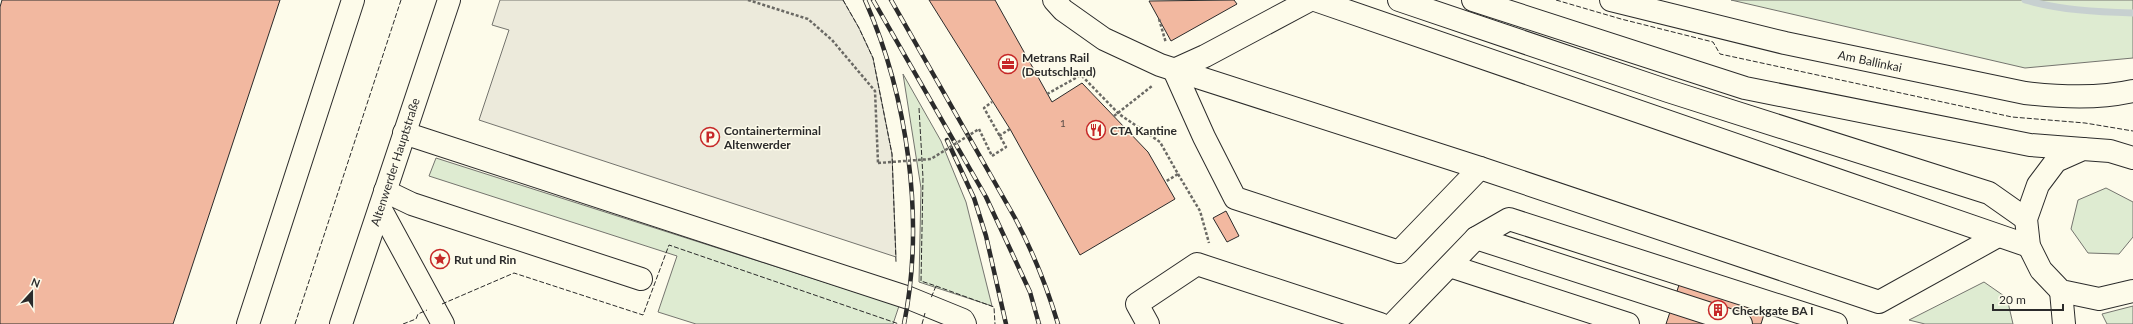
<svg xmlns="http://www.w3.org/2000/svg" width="2133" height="324" font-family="Lato,sans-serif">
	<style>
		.green { fill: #deebd1; stroke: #74746e }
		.parking { fill: #eceadb; stroke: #74746e }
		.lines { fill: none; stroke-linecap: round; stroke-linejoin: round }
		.stream { stroke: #c7d0d0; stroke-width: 7 }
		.building { fill: #f2b8a0; stroke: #2b2b2b }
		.minor-casing { stroke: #2b2b2b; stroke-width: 24 }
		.path { stroke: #6a6964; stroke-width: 2.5; stroke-dasharray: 3 2; stroke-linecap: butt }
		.minor { stroke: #fdfbea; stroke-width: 22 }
		.rail-casing { stroke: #2b2b2b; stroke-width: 4.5 }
		.rail { stroke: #fdfbea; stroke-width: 3; stroke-dasharray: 9; stroke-linecap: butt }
		.path-bridge { stroke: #6a6964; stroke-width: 2.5; stroke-dasharray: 3 2; stroke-linecap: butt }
		.fence { stroke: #2b2b2b; stroke-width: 1; stroke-dasharray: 5 2; stroke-linecap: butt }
		.labels { text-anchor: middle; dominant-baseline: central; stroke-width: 3; stroke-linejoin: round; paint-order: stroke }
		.number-label { font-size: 10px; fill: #5d4e48 }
		.poi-label { font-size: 12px; font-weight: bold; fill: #2b2b2b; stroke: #fdfbea; text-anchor: start }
		.street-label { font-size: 12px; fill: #2b2b2b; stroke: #fdfbea }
	</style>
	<rect width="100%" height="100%" fill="#fdfbea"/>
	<g class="green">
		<path d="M1731,0H2133V58L2025,68Z"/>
		<path d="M903,74L941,141L966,202L992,306L919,282L921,188Z"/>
		<path d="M436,158L899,306L893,324H696L658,312L677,256L429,176Z"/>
		<path d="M2106,188L2133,202V237L2119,254L2088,253L2071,229L2078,200Z"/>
		<path d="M1984,282L2007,298L2013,324H1925L1909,320Z"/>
		<path d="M2133,306V324H2107L2102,314Z"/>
	</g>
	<path class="parking" d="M500,0H843L859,28L873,58L892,154L896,257L479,120L509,30L492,25Z"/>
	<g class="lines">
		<path class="stream" d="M2025,0C2060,10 2097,12 2133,13"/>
	</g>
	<g class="building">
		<path d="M2,0H280L173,324H0V7Z"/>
		<path d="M929,0H995L1052,102L1082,83L1148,152L1175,199L1080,255L1010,129Z"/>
		<path d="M1234,0L1237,4L1171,41L1149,1Z"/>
		<path d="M1226,211L1239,236L1227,242L1213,218Z"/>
		<path d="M1685,267L1770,295L1761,324H1666Z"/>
	</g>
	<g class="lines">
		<g class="minor-casing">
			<g id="minor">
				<path d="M1054,0L1063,10L1104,39L1160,65L1480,168L1879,302L1998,236"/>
				<path d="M1310,0L1205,56L1174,70L1204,137L1235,198L1399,252L1480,168"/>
				<path d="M1315,0L2029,246"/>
				<path d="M1399,0L1668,91L1989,193L2026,219"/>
				<path d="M1473,0L1745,88L2030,145L2083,149"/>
				<path d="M1611,0L1785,43L2025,93C2061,97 2098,99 2133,91"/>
				<path d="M404,133L909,298L963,320L965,324"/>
				<path d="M2133,158L2110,151L2083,149L2056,161L2038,185L2026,219L2029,246L2041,270L2061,291L2099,299L2133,291"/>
				<path d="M385,191L412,204L641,279"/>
				<path d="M380,208L443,324"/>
				<path d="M1476,238L1741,324"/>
				<path d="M1450,266L1628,324"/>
				<path d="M2061,291L2064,324"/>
				<path d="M248,324L353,0"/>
				<path d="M341,324L449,0"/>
				<path d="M1148,324L1137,304L1197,264L1380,324"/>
				<path d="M1393,324L1476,238L1509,219L1836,324"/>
			</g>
		</g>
		<g class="path">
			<path d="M748,0L808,19L832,40L875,91L878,163"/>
			<path d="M1159,19L1166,43"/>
			<path d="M1047,94L1081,75L1119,114L1160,142L1178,174L1165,182"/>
			<path d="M1114,116L1152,86"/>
			<path d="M979,129L992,156L1006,147L984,108L992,102"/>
			<path d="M999,136L1010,129"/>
			<path d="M1178,174L1200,211L1209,243"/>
		</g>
		<use href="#minor" class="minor"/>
		<g class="rail-casing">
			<g id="rail">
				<path d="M865,0C908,97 925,220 904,324"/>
				<path d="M873,0L986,197L1030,292L1039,324"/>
				<path d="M891,0L1015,218C1033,252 1047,287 1058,324"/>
				<path d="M947,140L974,198L986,236L1006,324"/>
			</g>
		</g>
		<use href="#rail" class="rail"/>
		<path class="path-bridge" d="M878,163L931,159L979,129"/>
		<g class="fence">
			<path d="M843,0L859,28L873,58L892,154L896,262"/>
			<path d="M1556,0L1621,19L1713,42L1720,54L2012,117L2085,123L2133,131"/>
			<path d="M919,108L923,178L921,281L936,286L931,298"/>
			<path d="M936,286L994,307L995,324"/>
			<path d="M442,304L514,273L643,315L669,245L899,324"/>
			<path d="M295,324L401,0"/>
			<path d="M403,324L416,319L418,314L427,310"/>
			<path d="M922,324L925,313"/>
		</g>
	</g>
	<defs>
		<g id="office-ring" transform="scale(1)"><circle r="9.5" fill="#fdfbea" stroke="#c62828" stroke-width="1.5"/><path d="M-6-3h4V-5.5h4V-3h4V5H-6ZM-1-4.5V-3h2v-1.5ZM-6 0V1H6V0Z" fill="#c62828"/></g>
		<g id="restaurant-ring" transform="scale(1)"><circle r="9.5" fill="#fdfbea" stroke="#c62828" stroke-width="1.5"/><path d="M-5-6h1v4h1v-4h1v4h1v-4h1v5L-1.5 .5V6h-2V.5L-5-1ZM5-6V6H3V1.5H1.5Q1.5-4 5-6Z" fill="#c62828"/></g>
		<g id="parking-ring" transform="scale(1)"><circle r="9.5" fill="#fdfbea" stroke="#c62828" stroke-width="1.5"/><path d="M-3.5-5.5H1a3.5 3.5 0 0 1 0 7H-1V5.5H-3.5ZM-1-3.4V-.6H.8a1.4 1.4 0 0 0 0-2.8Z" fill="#c62828"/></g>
		<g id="sight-ring" transform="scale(1)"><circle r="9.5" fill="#fdfbea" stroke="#c62828" stroke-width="1.5"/><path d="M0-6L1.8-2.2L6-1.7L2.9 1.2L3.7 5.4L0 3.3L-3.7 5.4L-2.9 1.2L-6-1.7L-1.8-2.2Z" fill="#c62828"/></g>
		<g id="building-ring" transform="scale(1)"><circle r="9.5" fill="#fdfbea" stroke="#c62828" stroke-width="1.5"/><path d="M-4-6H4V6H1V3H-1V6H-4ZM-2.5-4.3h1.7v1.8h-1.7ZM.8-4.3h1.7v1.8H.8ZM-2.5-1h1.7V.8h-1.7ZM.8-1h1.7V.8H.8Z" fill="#c62828"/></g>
	</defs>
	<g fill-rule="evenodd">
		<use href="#office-ring" x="1008" y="64"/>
		<use href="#restaurant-ring" x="1096" y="130"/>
		<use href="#parking-ring" x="710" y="137"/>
		<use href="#sight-ring" x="440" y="259"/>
		<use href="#building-ring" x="1718" y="310"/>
	</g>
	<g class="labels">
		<g class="number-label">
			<text x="1063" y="123">1</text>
		</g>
		<g class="poi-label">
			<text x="1022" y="57">Metrans Rail<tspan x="1022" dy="14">(Deutschland)</tspan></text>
			<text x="724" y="130">Containerterminal<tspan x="724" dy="14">Altenwerder</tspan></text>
			<text x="1110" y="130">CTA Kantine</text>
			<text x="454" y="259">Rut und Rin</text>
			<text x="1732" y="310">Checkgate BA I</text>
		</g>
		<g class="street-label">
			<text transform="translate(1870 61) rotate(12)">Am Ballinkai</text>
			<text transform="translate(395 162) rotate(-72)">Altenwerder Hauptstraße</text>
		</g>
	</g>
	<g transform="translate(32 292) rotate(21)" stroke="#fdfbea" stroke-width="3" paint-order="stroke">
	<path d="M0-3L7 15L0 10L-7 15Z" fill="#2b2b2b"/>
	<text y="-6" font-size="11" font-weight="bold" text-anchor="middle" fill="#2b2b2b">N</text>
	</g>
	<path d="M1993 304v6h70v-6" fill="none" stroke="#2b2b2b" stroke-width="2"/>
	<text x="1999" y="304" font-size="12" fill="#2b2b2b" stroke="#fdfbea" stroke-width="3" paint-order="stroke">20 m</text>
</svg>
